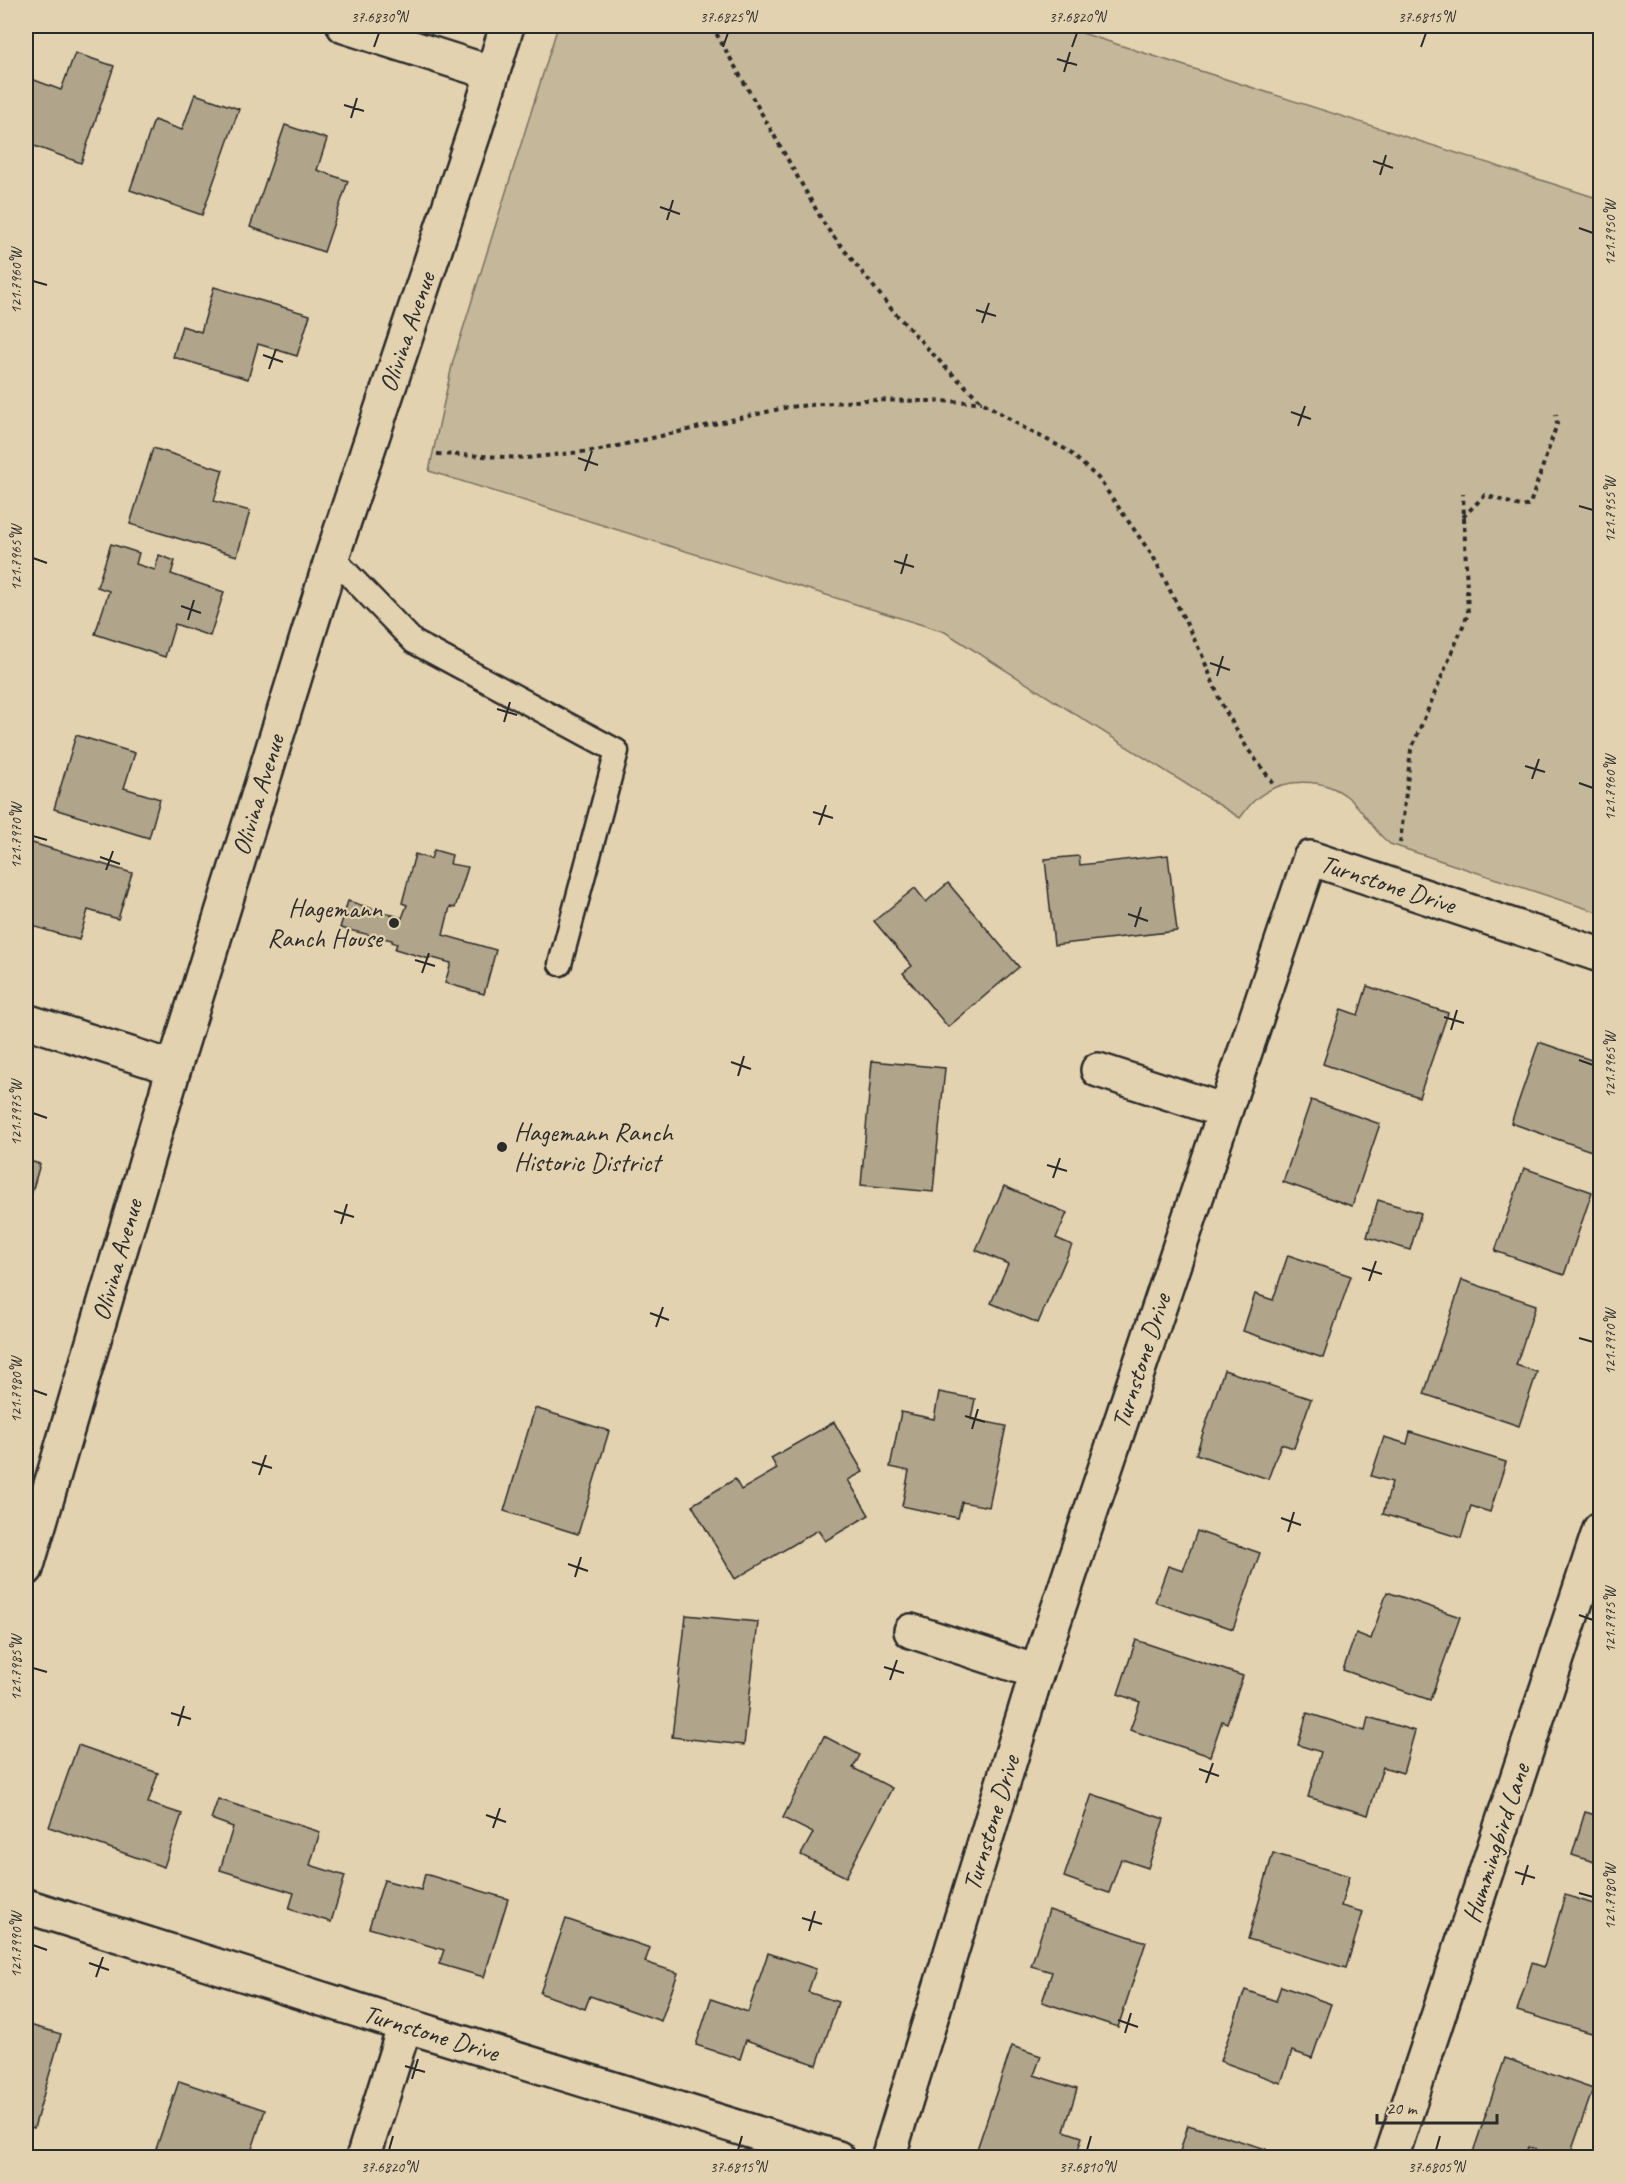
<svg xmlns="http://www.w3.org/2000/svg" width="1626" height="2183" font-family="Caveat,sans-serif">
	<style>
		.green { fill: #c5b799; stroke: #787162; stroke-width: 1.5 }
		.building { fill: #b0a48b; stroke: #2b2b2b; stroke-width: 1.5 }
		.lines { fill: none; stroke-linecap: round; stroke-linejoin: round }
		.lane-casing { stroke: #2b2b2b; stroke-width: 27 }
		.street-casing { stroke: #2b2b2b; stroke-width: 38 }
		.secondary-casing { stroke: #2b2b2b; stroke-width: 38 }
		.path { stroke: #2b2b2b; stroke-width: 4; stroke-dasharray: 4.5 4.5; stroke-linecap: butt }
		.lane { stroke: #e3d2af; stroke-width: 22 }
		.street { stroke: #e3d2af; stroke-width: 33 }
		.secondary { stroke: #e3d2af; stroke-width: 33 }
		.ticks { fill: none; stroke: #2b2b2b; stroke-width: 2 }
		.poi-dot { fill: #2b2b2b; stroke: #e3d2af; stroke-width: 2 }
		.labels { text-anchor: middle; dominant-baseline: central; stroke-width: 4.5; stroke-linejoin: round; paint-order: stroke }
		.street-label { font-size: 26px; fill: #2b2b2b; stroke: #e3d2af }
		.poi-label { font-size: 26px; fill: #2b2b2b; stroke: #e3d2af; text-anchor: end }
		.neatline { fill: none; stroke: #2b2b2b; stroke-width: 2 }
		.ticks-label { font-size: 15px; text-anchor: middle; fill: #2b2b2b }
	</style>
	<rect width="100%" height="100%" fill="#e3d2af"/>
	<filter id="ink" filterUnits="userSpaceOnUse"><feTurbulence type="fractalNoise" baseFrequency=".0167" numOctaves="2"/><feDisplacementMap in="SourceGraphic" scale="12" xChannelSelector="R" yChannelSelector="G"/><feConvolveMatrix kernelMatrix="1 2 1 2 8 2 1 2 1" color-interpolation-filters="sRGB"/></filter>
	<g filter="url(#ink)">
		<path class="green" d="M558,26H1060L1600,199V913L1390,844C1373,831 1365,812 1350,799C1324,776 1281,777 1255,800C1249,805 1245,812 1240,818L945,632L429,471L453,361Z"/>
		<g class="building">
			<path d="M75,53L114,66L81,163L26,143V90L29,78L61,90Z"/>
			<path d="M195,94L239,109L202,215L130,190L154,120L182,130Z"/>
			<path d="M285,125L327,139L317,170L348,181L324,252L250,227Z"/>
			<path d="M214,287L310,315L297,356L258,344L248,379L173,357L182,326L201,332Z"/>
			<path d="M153,448L223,470L214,501L250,511L237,556L130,524Z"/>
			<path d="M111,544L139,553L136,564L155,570L159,555L175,561L171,574L224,592L210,636L175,624L165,657L95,634L109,591L97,587Z"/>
			<path d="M76,735L135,753L124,788L160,799L149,838L54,809Z"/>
			<path d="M29,842L132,873L118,919L88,910L79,940L26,924V854Z"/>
			<path d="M434,850L452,855L450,864L468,867L455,908L450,907L443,935L496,950L484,994L445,983L451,963L429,957V959L395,949L397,944L392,942V940L340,928L348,901L402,918L407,905L402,903L415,854L431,859Z"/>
			<path d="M1168,855L1177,931L1054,945L1045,859L1079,856L1080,865Z"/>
			<path d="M948,883L1019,967L948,1027L903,973L912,966L874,921L915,888L926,902Z"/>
			<path d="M1367,986L1448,1013L1419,1097L1323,1064L1341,1009L1358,1015Z"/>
			<path d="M1539,1042L1600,1063V1154L1511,1123Z"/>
			<path d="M872,1061L945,1068L933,1192L861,1185Z"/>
			<path d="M1311,1100L1380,1124L1352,1206L1283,1182Z"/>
			<path d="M26,1160L40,1164L26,1213Z"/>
			<path d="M1524,1168L1592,1192L1564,1275L1495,1251Z"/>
			<path d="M1004,1186L1067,1213L1056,1238L1072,1245L1038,1323L991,1303L1008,1264L976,1250Z"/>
			<path d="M1378,1200L1421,1213L1410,1250L1367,1237Z"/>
			<path d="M1288,1255L1351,1276L1323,1358L1243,1331L1255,1294L1273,1300Z"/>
			<path d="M1462,1280L1536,1305L1516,1365L1537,1372L1519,1426L1424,1394Z"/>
			<path d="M1224,1370L1311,1399L1294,1448L1281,1444L1268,1479L1196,1454Z"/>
			<path d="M939,1392L975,1399L971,1419L1006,1426L989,1507L962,1502L958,1518L902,1506L909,1471L890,1467L901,1412L934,1419Z"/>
			<path d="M535,1408L609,1431L578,1534L504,1511Z"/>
			<path d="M834,1422L863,1472L848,1480L869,1515L825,1541L818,1530L735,1579L692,1505L735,1479L741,1490L777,1469L771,1458Z"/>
			<path d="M1410,1432L1506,1462L1490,1512L1471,1506L1461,1538L1383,1514L1392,1482L1371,1476L1384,1437L1407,1444Z"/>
			<path d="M1197,1531L1260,1553L1233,1629L1155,1602L1168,1566L1183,1571Z"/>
			<path d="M1387,1592L1460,1617L1430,1700L1343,1670L1356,1633L1371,1639Z"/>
			<path d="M686,1615L758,1622L744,1745L672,1737Z"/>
			<path d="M1136,1640L1243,1676L1227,1723L1222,1721L1210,1756L1130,1730L1140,1702L1118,1694Z"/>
			<path d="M1307,1713L1365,1731L1368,1717L1415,1731L1403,1773L1383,1767L1368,1815L1308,1797L1321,1752L1298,1745Z"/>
			<path d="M824,1736L860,1755L853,1768L892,1788L846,1877L801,1855L813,1833L783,1818Z"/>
			<path d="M78,1745L158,1773L148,1803L182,1814L164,1867L49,1827Z"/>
			<path d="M1092,1794L1164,1819L1148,1868L1121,1859L1109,1893L1064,1877Z"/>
			<path d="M218,1799L320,1832L310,1865L345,1876L331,1922L289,1909L294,1893L220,1870L233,1827L211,1819Z"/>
			<path d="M1600,1810V1864L1572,1855L1585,1812L1599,1816Z"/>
			<path d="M1273,1853L1349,1876L1341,1906L1363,1912L1346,1968L1248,1939Z"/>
			<path d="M425,1874L508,1899L484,1977L439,1964L444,1950L369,1928L384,1880L421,1890Z"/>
			<path d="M1565,1895L1600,1906V2016L1595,2034L1517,2011L1532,1963L1544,1967Z"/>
			<path d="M1049,1910L1146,1942L1118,2027L1042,2002L1052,1972L1031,1966Z"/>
			<path d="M566,1919L650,1948L645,1962L678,1973L661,2021L590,1996L585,2009L540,1993Z"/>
			<path d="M768,1953L816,1969L808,1992L838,2002L817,2065L746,2040L740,2059L696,2045L711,1999L748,2012Z"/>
			<path d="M1281,1986L1331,2004L1312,2058L1292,2051L1281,2083L1220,2061L1245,1990L1276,2001Z"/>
			<path d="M26,2024L61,2034L34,2128L26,2126Z"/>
			<path d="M1012,2046L1041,2056L1034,2075L1077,2089L1064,2131L1082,2137L1076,2158H974Z"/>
			<path d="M1505,2058L1593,2089L1569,2158H1558L1528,2147L1524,2158H1471Z"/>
			<path d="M179,2081L265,2110L249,2158H153Z"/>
			<path d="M1188,2125L1266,2149L1264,2158H1178Z"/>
		</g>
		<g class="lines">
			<g class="lane-casing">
				<path id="lane" d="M332,557L414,642L617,751L560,964"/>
			</g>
			<g class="street-casing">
				<g id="street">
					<path d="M344,26L492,73"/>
					<path d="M26,1021L174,1068"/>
					<path d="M1098,1070L1225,1111"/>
					<path d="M911,1631L1037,1672"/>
					<path d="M26,1906L405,2025L838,2158"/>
					<path d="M363,2158L405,2025"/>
					<path d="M888,2158L1037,1672L1310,858L1600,955"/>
					<path d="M1391,2158L1600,1529"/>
				</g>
			</g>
			<g class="secondary-casing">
				<path id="secondary" d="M26,1569L174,1068L332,557L474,133L507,26"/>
			</g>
			<g class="path">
				<path d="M712,26L826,227L893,311L945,367L982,402L1026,429L1067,450L1098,478L1154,558L1202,655L1221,703L1247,748L1273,783"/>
				<path d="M437,454L527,458L600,450L788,407L867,400L982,402"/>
				<path d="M1463,517L1485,495L1523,507L1530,504L1557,424L1556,414"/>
				<path d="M1400,843L1411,750L1468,614L1463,494"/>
			</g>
			<use href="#lane" class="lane"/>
			<use href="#street" class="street"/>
			<use href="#secondary" class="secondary"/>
		</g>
	</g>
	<path class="ticks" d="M374,47L379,33M723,47L728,33M1072,47L1077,33M1421,47L1426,33M1057,59L1077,65M1064,72L1070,52M344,105L364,111M351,118L357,98M1373,161L1393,168M1380,175L1386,155M660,207L680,214M667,220L673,200M1579,228L1593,233M33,281L47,285M976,310L996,316M982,323L989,303M263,355L283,362M269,369L276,349M1291,412L1311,419M1298,426L1305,406M578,458L598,465M585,471L592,451M1579,506L1593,510M33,558L47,563M894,561L914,567M901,574L907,554M181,606L201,613M188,620L194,600M1210,663L1230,670M1217,676L1223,656M497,709L517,715M504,722L510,702M1525,766L1545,772M1532,779L1539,759M1579,783L1593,788M813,812L833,818M819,825L826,805M33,836L47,840M100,857L120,864M106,870L113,851M1128,914L1148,921M1135,927L1141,907M415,960L435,966M422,973L429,953M1444,1017L1464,1023M1451,1030L1457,1010M1579,1060L1593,1065M731,1062L751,1069M738,1076L744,1056M33,1113L47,1118M1047,1165L1067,1171M1053,1178L1060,1158M334,1211L354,1217M341,1224L347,1204M1362,1268L1382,1274M1369,1281L1376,1261M650,1313L669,1320M656,1327L663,1307M1579,1338L1593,1342M33,1390L47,1395M965,1416L985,1422M972,1429L978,1409M252,1462L272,1468M259,1475L266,1455M1281,1518L1301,1525M1288,1532L1294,1512M568,1564L588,1571M575,1577L581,1557M1579,1615L1593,1620M884,1667L904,1673M33,1668L47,1672M890,1680L897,1660M171,1713L191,1719M178,1726L184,1706M1199,1769L1219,1776M1206,1783L1213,1763M486,1815L506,1822M493,1828L500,1808M1515,1872L1535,1878M1522,1885L1528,1865M1579,1893L1593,1897M802,1918L822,1924M809,1931L815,1911M33,1945L47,1950M89,1963L109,1970M96,1977L103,1957M1118,2020L1138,2027M1125,2033L1131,2013M405,2066L425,2072M412,2079L418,2059M389,2150L393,2136M738,2150L742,2136M1087,2150L1091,2136M1436,2150L1440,2136"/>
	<g class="poi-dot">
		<circle cx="394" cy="923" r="6"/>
		<circle cx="502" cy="1147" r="6"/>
	</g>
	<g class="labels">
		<g class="street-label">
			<text transform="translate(407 332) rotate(-71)">Olivina Avenue</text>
			<text transform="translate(258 795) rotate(-73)">Olivina Avenue</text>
			<text transform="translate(1388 884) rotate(18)">Turnstone Drive</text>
			<text transform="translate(117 1260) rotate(-74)">Olivina Avenue</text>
			<text transform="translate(1141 1361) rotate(-72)">Turnstone Drive</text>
			<text transform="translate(991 1823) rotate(-73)">Turnstone Drive</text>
			<text transform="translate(1496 1843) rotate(-72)">Hummingbird Lane</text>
			<text transform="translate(431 2033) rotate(17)">Turnstone Drive</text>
		</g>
		<g class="poi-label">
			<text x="382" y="908">Hagemann<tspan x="382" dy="30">Ranch House</tspan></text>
			<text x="514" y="1132" text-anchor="start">Hagemann Ranch<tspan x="514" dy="30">Historic District</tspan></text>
		</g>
	</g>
	<rect width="1626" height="2183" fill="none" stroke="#e3d2af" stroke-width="66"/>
	<path d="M1377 2114v9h120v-9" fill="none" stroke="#2b2b2b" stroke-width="3"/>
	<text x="1386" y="2114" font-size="18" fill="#2b2b2b" stroke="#e3d2af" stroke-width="4.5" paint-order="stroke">20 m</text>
	<rect x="33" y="33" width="1560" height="2117" class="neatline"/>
	<g class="ticks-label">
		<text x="379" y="22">37.6830°N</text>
		<text x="728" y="22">37.6825°N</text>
		<text x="1077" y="22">37.6820°N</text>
		<text x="1426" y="22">37.6815°N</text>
		<text transform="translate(1610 233) rotate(-90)" y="5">121.7950°W</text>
		<text transform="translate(16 281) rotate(-90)" y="5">121.7960°W</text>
		<text transform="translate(1610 510) rotate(-90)" y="5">121.7955°W</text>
		<text transform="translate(16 558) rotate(-90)" y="5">121.7965°W</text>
		<text transform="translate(1610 788) rotate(-90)" y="5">121.7960°W</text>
		<text transform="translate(16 836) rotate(-90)" y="5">121.7970°W</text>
		<text transform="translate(1610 1065) rotate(-90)" y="5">121.7965°W</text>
		<text transform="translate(16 1113) rotate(-90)" y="5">121.7975°W</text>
		<text transform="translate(1610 1342) rotate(-90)" y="5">121.7970°W</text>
		<text transform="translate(16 1390) rotate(-90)" y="5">121.7980°W</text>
		<text transform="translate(1610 1620) rotate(-90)" y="5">121.7975°W</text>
		<text transform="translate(16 1668) rotate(-90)" y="5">121.7985°W</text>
		<text transform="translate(1610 1897) rotate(-90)" y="5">121.7980°W</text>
		<text transform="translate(16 1945) rotate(-90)" y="5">121.7990°W</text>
		<text x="389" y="2172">37.6820°N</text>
		<text x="738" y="2172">37.6815°N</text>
		<text x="1087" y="2172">37.6810°N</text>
		<text x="1436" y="2172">37.6805°N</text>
	</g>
</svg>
